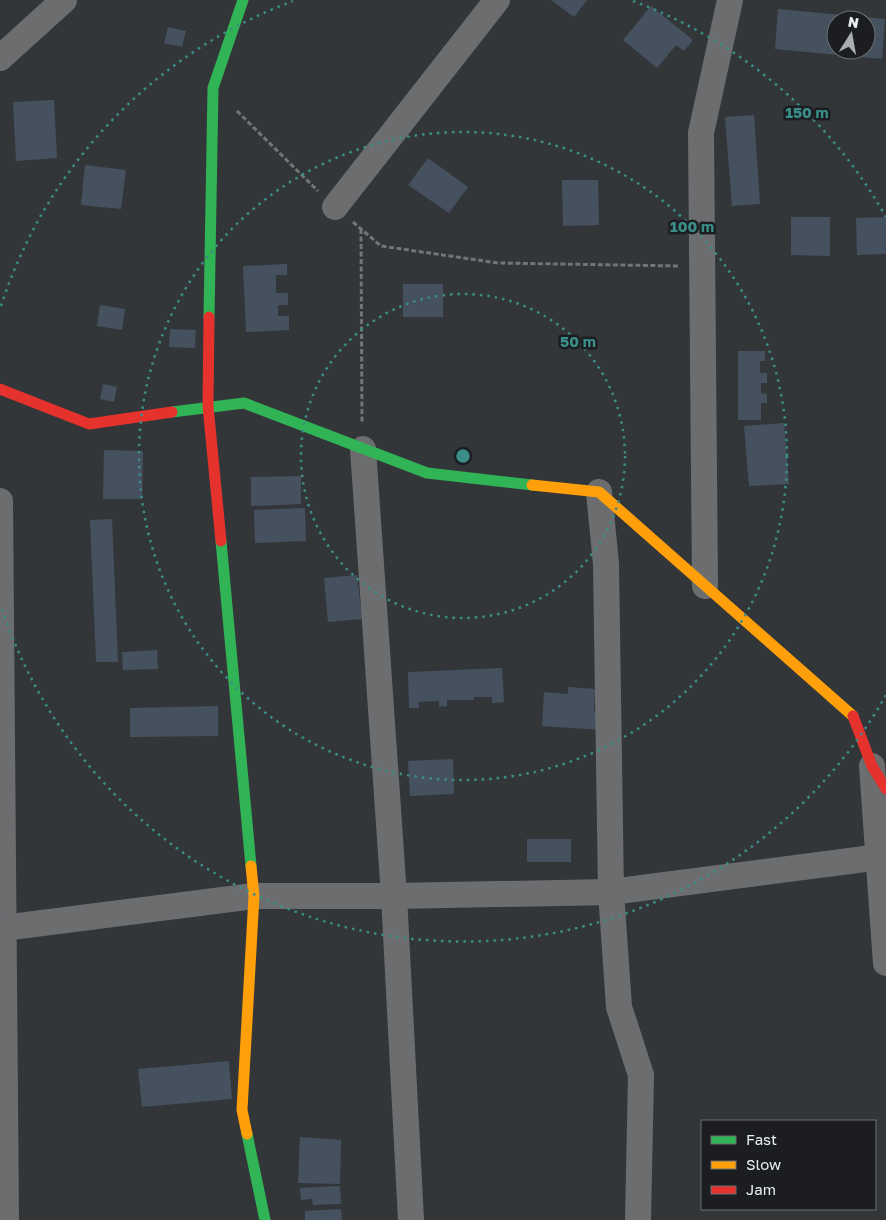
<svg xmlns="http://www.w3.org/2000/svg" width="886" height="1220" font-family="'Golos Text',sans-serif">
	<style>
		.building { fill: #45515e; fill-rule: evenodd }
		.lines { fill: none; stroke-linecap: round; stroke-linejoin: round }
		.path { stroke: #737475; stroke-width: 3; stroke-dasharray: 5 2.5; stroke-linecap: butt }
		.street { stroke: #6c6d6f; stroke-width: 26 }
		.fast { stroke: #30b455; stroke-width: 11 }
		.slow { stroke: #ff9f0a; stroke-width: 11 }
		.jam { stroke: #e5322d; stroke-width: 11 }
		.ring { fill: none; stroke: #3b8e88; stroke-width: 2.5; stroke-dasharray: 2.5 5 }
		.centre { fill: #3b8e88; stroke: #1b1d20; stroke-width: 2.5 }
		.ring-label { font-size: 15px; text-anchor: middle; font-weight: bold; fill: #3b8e88; stroke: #1b1d20; stroke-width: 5; stroke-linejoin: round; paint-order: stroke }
	</style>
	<rect width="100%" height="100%" fill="#333639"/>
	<g class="building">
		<path d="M551,0H587L574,17Z"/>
		<path d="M651,6L693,40L684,51L676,45L657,68L623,40Z"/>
		<path d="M778,9L885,19L882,59L775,49ZM836,20H866V50H836Z"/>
		<path d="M168,27L186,31L182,47L164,43Z"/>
		<path d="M54,100L57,158L16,161L13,102Z"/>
		<path d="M754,115L760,204L732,206L725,117Z"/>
		<path d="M428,158L468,187L449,213L408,185Z"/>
		<path d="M85,165L126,170L121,209L81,205Z"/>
		<path d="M562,180H598L599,225L563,226Z"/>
		<path d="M791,217H830V256L791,255Z"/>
		<path d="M886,217V254L857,255L856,218Z"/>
		<path d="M287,264V275H276V293H288V305H278V316H289V330L246,332L243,266Z"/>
		<rect x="403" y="284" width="40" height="33"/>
		<path d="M100,305L125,309L122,330L97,326Z"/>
		<path d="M170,329L196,330L195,348L169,347Z"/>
		<path d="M738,351H765V361H760V373H767V383H761V393L767,394V403H761V420H738Z"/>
		<path d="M103,384L117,387L114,402L100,399Z"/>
		<path d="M784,423L789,484L749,486L744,426Z"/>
		<path d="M104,450L143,451L142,499H103Z"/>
		<path d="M301,476V504L251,506V477Z"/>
		<path d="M305,508L306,541L255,543L254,510Z"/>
		<path d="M112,519L118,662H96L90,520Z"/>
		<path d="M357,575L362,619L328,622L324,578Z"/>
		<path d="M157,650L158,669L123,670L122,652Z"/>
		<path d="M502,668L504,702L492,703V697H474V700H447V706L439,707V701L419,702V708H409L408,672Z"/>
		<path d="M568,687L595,689L594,712H603L602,730L542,726L544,692L568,694Z"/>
		<path d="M218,706V736L130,737V708Z"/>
		<path d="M453,759L454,794L410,796L408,761Z"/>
		<rect x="527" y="839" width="44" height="23"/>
		<path d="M229,1061L232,1099L142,1107L138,1069Z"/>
		<path d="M300,1137L341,1140L340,1184L298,1183Z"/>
		<path d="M340,1186L341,1204L313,1205L312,1199L301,1200L300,1188Z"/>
		<path d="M341,1209L342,1220H305V1211Z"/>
	</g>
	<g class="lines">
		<g class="path">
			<path d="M237,111L318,191"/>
			<path d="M353,222L381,246L498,263L679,266"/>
			<path d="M361,229L362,422"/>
		</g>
		<g class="street">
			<path d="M0,58L64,0"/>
			<path d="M335,207L497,0"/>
			<path d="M363,449L394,896L411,1220"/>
			<path d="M599,492L606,564L611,892L619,1007L641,1075L638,1220"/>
			<path d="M0,501L6,1220"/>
			<path d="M705,586L701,133L730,0"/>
			<path d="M872,766L886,963"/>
			<path d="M3,928L254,896H394L611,892L880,857"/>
		</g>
		<g class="fast">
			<path d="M209,317L213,88L243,0"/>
			<path d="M172,412L244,403L427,473L532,485"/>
			<path d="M221,541L251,866"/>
			<path d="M247,1134L265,1220"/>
		</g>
		<g class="slow">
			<path d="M532,485L599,492L853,716"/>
			<path d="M247,1134L242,1110L254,896L251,866"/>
		</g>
		<g class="jam">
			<path d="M209,317L208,406L221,541"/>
			<path d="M0,389L89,424L172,412"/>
			<path d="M853,716L872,766L886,789"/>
		</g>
	</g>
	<g class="ring">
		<circle cx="463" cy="456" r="162"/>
		<circle cx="463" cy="456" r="324"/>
		<path d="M886 695A486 486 0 0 1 1 606M1 306A486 486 0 0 1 293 1M633 1A486 486 0 0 1 886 217"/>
	</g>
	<circle cx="463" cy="456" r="8" class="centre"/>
	<g class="ring-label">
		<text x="807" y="118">150 m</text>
		<text x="692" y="232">100 m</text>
		<text x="578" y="347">50 m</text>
	</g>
	<rect x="701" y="1120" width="175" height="90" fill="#1b1d20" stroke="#6e7174"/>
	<rect x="711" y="1136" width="25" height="8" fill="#30b455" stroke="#6e7174"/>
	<text x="746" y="1145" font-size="15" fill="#eaeef2">Fast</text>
	<rect x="711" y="1161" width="25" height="8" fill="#ff9f0a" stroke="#6e7174"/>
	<text x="746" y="1170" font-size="15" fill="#eaeef2">Slow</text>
	<rect x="711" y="1186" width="25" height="8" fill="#e5322d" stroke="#6e7174"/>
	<text x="746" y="1195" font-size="15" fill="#eaeef2">Jam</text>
	<g transform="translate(851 35) rotate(11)"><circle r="24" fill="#1b1d20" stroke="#6e7174"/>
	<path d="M0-4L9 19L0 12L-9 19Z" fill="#aaaeb1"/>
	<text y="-8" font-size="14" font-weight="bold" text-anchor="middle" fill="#eaeef2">N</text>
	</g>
</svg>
